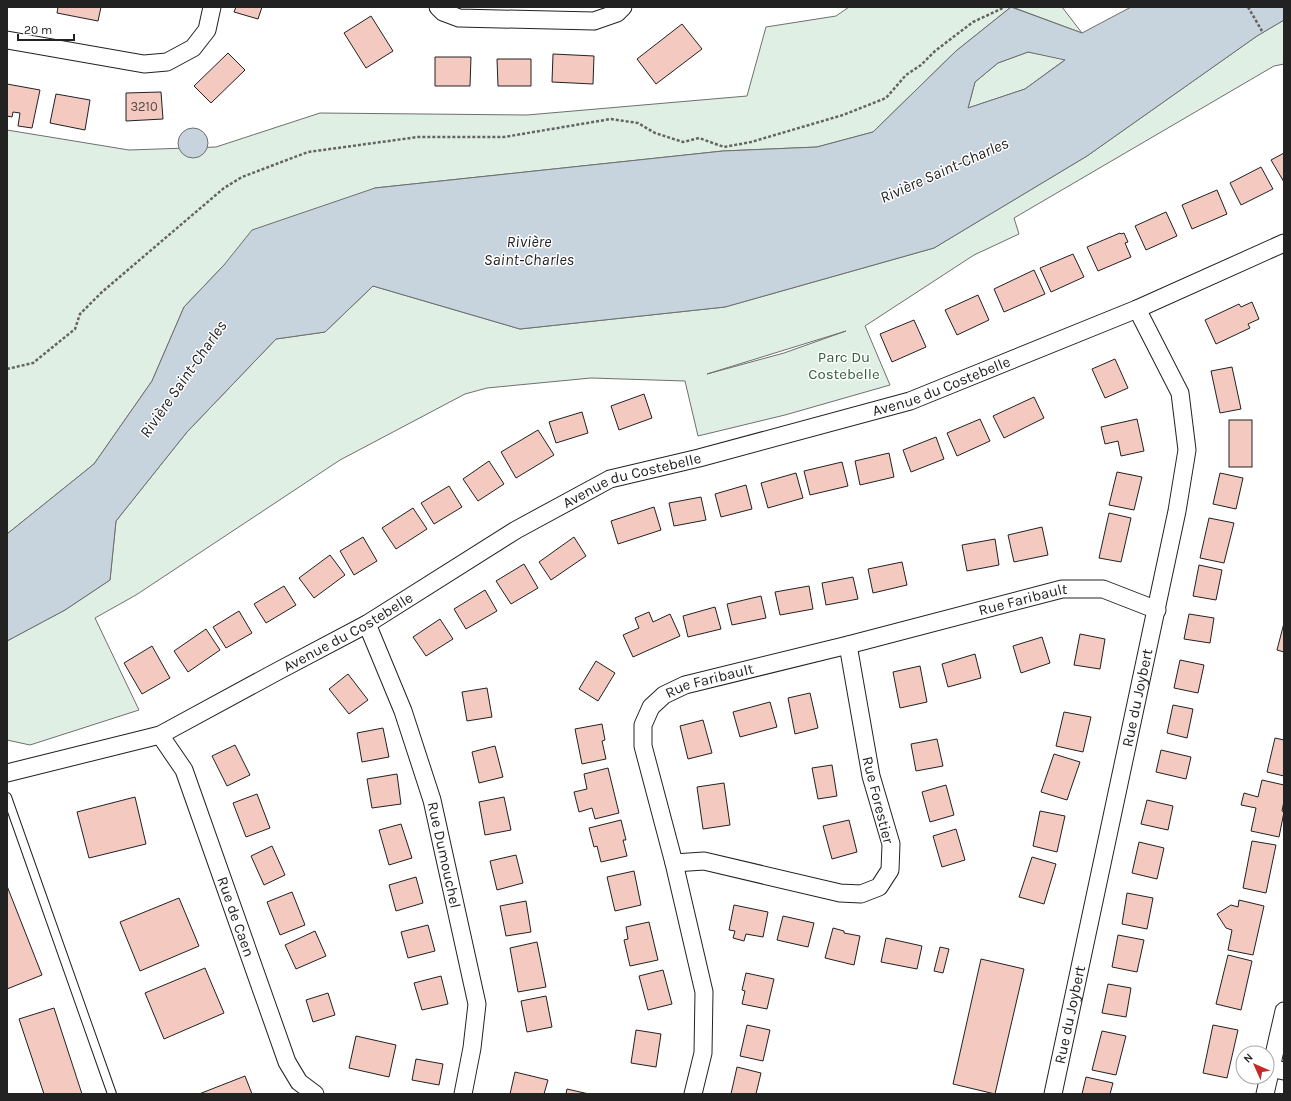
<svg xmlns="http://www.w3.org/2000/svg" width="1291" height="1101" font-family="Karla,sans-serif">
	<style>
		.green { fill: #e0efe3; stroke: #6f6f6f; fill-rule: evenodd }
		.water { fill: #c7d3dd; stroke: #6f6f6f; fill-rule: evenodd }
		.building { fill: #f3c9c0; stroke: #222 }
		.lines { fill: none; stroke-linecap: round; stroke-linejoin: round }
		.service-casing { stroke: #222; stroke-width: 10 }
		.minor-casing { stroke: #222; stroke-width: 19 }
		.path { stroke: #646464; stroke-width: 2.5; stroke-dasharray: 3 2; stroke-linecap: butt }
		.service { stroke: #fff; stroke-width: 8 }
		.minor { stroke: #fff; stroke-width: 17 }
		.labels { text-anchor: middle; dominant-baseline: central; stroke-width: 3; stroke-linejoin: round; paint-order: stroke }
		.number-label { font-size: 13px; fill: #564c4a }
		.park-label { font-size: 15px; fill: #2f5e38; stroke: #fff }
		.street-label { font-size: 15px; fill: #222; stroke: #fff }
		.water-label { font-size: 16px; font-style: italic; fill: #222; stroke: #fff }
	</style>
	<rect width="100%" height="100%" fill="#fff"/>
	<g class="green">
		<path d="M849,7H1011L956,51L873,132L817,147L723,151L375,188L224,265L184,307L152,381L94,464L7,534V130L129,150L216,147L320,113L527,115L747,96L766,27L836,16Z"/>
		<path d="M1012,7H1062L1082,33Z"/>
		<path d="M1284,20V64L1274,66L1014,218L1019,234L974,255L865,326L890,385L785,415L698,436L685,381L591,378L487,388L465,394L340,460L136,595L95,618L139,710L30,745L7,740V641L65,610L110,580L116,521L187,432L276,339L325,332L373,286L520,329L725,307L934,248L1087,156L1257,36ZM846,331L784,353L707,374Z"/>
		<path d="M1028,52L1066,59L1025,89L968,108L975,82L998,63Z"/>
	</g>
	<g class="water">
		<path d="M1011,7L1082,33L1131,7H1284V20L1257,36L1087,156L934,248L725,307L520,329L373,286L325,332L276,339L187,432L116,521L110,580L65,610L7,641V534L94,464L152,381L184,307L224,265L252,230L375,188L723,151L817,147L873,132L956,51ZM1028,52L1065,60L1025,89L968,108L975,82L998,63Z"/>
		<circle cx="193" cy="143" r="15"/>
	</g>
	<g class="building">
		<path d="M58,7H101L98,21L57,13Z"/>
		<path d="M236,7H262L258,19L234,12Z"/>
		<path d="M371,16L393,51L366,68L344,33Z"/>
		<path d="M682,24L702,49L656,84L637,59Z"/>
		<path d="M228,53L245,70L211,103L194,86Z"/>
		<path d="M553,54L594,56L593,84L552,82Z"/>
		<path d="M435,57H471L470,86H435Z"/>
		<path d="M497,59H531V86H498Z"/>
		<path d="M7,84L40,90L32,128L18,126L20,113L13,112L12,117L7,116Z"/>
		<path d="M161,92L163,119L126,121V93Z"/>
		<path d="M56,94L90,100L85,130L50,123Z"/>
		<path d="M1284,153V182L1271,160Z"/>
		<path d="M1261,167L1273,189L1241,205L1230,183Z"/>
		<path d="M1217,190L1227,214L1192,229L1182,205Z"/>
		<path d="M1166,212L1177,236L1146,250L1135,226Z"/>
		<path d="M1120,233L1121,234L1124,233L1128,242L1125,243L1131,257L1098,271L1087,247Z"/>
		<path d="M1073,254L1084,277L1051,292L1040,268Z"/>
		<path d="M1034,270L1045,294L1004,312L994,289Z"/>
		<path d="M978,295L989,320L957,335L945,310Z"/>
		<path d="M1252,302L1259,319L1248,324L1250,328L1216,344L1205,320L1239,304L1241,307Z"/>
		<path d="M914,320L926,347L892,362L880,334Z"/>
		<path d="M1115,359L1128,388L1105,398L1092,369Z"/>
		<path d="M1232,367L1241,409L1220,413L1211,371Z"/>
		<path d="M644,394L652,418L619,430L611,406Z"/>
		<path d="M1034,397L1044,418L1004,438L993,416Z"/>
		<path d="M582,412L588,433L556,443L549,422Z"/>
		<path d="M980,419L990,441L957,456L947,433Z"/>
		<path d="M1137,419L1144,451L1121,456L1118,441L1105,444L1101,427Z"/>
		<rect x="1229" y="420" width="23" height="47"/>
		<path d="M538,430L554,455L516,478L501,452Z"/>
		<path d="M936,437L944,459L911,472L903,450Z"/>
		<path d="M889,453L894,477L860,485L855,461Z"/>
		<path d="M489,461L504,484L478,501L463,479Z"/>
		<path d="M842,462L848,486L810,495L804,471Z"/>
		<path d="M1117,472L1142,477L1134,510L1109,505Z"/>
		<path d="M796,473L803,498L768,508L761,483Z"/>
		<path d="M1220,473L1243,478L1236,509L1213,504Z"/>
		<path d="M746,485L752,509L721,517L715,494Z"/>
		<path d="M449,486L462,507L434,524L421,503Z"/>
		<path d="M701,497L706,520L674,526L669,503Z"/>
		<path d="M654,507L661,530L618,544L611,521Z"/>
		<path d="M413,508L427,529L396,549L382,528Z"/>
		<path d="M1109,513L1131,518L1121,562L1099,558Z"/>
		<path d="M1209,518L1234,523L1224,563L1200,558Z"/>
		<path d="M1042,527L1048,555L1014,562L1008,535Z"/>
		<path d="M363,537L377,561L354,575L340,551Z"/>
		<path d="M574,537L586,556L551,580L539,562Z"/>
		<path d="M995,539L999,565L967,571L962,545Z"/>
		<path d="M330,555L345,575L314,598L299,578Z"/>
		<path d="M902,562L907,585L873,593L868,569Z"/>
		<path d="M524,564L538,588L511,604L496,581Z"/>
		<path d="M1199,565L1222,570L1216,600L1193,596Z"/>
		<path d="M853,577L858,599L826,605L822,583Z"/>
		<path d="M284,586L296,605L266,623L254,604Z"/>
		<path d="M809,586L813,609L780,615L775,592Z"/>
		<path d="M485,590L497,611L466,629L454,609Z"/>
		<path d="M761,596L766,618L732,625L727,604Z"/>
		<path d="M715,607L721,629L688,637L683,616Z"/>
		<path d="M239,611L252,633L226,648L213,627Z"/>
		<path d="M649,612L653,622L670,614L680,636L633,657L623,635L639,628L635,618Z"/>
		<path d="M1189,614L1214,618L1210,643L1184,639Z"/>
		<path d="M440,619L453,639L426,656L413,637Z"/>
		<path d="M1284,623V652L1277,650Z"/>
		<path d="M206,629L220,650L188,672L174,651Z"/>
		<path d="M1080,634L1105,639L1100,669L1074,665Z"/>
		<path d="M1042,637L1050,663L1021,673L1013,646Z"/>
		<path d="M152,646L170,678L142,694L124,663Z"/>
		<path d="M975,654L981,678L948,687L942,664Z"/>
		<path d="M1180,660L1204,665L1198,693L1174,688Z"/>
		<path d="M596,661L615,673L598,701L579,689Z"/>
		<path d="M920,666L927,702L900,708L893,672Z"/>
		<path d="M348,674L368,700L349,714L329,689Z"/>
		<path d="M487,688L492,717L467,721L462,692Z"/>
		<path d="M810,693L818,728L795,734L788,698Z"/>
		<path d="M770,702L777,727L740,737L733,712Z"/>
		<path d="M1173,705L1193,709L1187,738L1167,733Z"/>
		<path d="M1064,712L1091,717L1083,752L1056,746Z"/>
		<path d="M703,720L712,753L688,759L680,726Z"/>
		<path d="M602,724L605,740L602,741L606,759L582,764L575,729Z"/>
		<path d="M383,728L389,757L362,762L357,733Z"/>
		<path d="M1275,738L1284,740V776L1267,772Z"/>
		<path d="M937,739L943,766L916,771L911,744Z"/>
		<path d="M235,745L250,775L227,786L212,756Z"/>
		<path d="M495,746L503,777L479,783L472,752Z"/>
		<path d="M1161,750L1191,757L1186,779L1156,772Z"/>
		<path d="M1054,754L1080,762L1067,800L1041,792Z"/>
		<path d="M832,765L837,796L818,799L812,768Z"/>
		<path d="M608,768L619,813L595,819L592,808L579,812L574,792L587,789L584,774Z"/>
		<path d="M397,774L401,804L372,808L367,779Z"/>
		<path d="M1262,780L1284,785V801L1282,811L1284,812L1279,837L1251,831L1256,808L1241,805L1244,793L1258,797Z"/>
		<path d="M724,783L730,825L703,829L697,787Z"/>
		<path d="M946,785L954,815L930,822L922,792Z"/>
		<path d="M257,794L270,828L246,837L233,803Z"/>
		<path d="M135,797L146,844L89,858L77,812Z"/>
		<path d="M504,797L511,830L485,835L479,802Z"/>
		<path d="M1147,800L1173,806L1168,830L1141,824Z"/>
		<path d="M1040,811L1065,816L1057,852L1033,846Z"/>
		<path d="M621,820L626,840H623L627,856L601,862L597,846L594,847L589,828Z"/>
		<path d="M849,820L857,852L832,859L823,826Z"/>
		<path d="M401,824L412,858L389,865L379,830Z"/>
		<path d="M956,829L965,860L942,867L933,836Z"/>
		<path d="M1252,841L1276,845L1266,893L1243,888Z"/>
		<path d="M1139,842L1164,848L1157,879L1132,873Z"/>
		<path d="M272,846L285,875L264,885L251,856Z"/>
		<path d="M516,855L523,883L497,890L490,861Z"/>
		<path d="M1032,857L1056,864L1044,904L1019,897Z"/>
		<path d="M634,871L641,905L615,911L607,877Z"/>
		<path d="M416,877L423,903L396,911L389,885Z"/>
		<path d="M7,886L42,975L7,989Z"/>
		<path d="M292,892L305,925L280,935L267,902Z"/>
		<path d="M1127,893L1153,898L1147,929L1122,924Z"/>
		<path d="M179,898L199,946L140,971L120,922Z"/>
		<path d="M1239,900L1264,906L1253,955L1228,950L1232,930L1226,928L1217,914L1231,905L1238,907Z"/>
		<path d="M526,901L531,932L506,936L500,906Z"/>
		<path d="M734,905L768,912L763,937L746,934L744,941L733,938L735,931L729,930Z"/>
		<path d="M783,916L814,923L808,947L777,940Z"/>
		<path d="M649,922L658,960L630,966L624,940L628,939L626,927Z"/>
		<path d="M428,925L435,951L408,958L401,932Z"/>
		<path d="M833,928L844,931V933L860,936L854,965L825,958Z"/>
		<path d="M315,931L326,956L296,969L285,945Z"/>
		<path d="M1118,935L1144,940L1137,972L1112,967Z"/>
		<path d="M886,938L922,946L917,969L881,962Z"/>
		<path d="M537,942L546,987L518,992L510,948Z"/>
		<path d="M940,947L949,949L943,973L934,971Z"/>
		<path d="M1228,955L1252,961L1241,1010L1216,1004Z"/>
		<path d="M981,959L1024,969L995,1094L953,1084Z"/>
		<path d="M205,968L224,1013L164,1039L145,993Z"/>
		<path d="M663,970L672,1004L648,1010L639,976Z"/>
		<path d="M746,973L774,979L767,1009L742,1004L745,991L742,990Z"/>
		<path d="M441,976L448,1004L422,1010L414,983Z"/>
		<path d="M1108,984L1131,988L1126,1017L1102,1013Z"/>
		<path d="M328,993L335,1015L313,1022L306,1000Z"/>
		<path d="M546,996L552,1027L527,1032L521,1001Z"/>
		<path d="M54,1008L82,1094H44L19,1019Z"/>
		<path d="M747,1025L770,1030L763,1061L740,1056Z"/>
		<path d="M1213,1025L1238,1030L1227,1078L1203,1073Z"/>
		<path d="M636,1030L661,1034L656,1067L631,1063Z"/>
		<path d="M1102,1031L1126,1036L1116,1075L1092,1070Z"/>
		<path d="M356,1036L396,1045L389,1077L349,1068Z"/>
		<path d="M416,1059L443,1064L439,1085L412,1080Z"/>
		<path d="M737,1067L761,1073L756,1094H731Z"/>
		<path d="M515,1072L548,1080L544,1094H510Z"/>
		<path d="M245,1076L252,1094H199Z"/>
		<path d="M1086,1077L1113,1083L1110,1094H1082Z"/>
		<path d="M567,1089L589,1094H566Z"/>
	</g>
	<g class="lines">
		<g class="service-casing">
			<path id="service" d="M7,797L112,1094"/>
		</g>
		<g class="minor-casing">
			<g id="minor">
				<path d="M438,7L443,12L459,18L594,21L617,13L623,7"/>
				<path d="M7,40L144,64L167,62L193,48L207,30L212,7"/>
				<path id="s1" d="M367,624L403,711L432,800L477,1004L472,1048L463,1094"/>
				<path id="s2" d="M160,735L184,770L287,1062L299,1082L315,1094"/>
				<path id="s3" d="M7,773L160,735L278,671L367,624L516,530L610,479L699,458L910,401L1137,309L1284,243"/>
				<path d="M674,863L704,861L840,893L861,894L879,887L890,870L891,844L871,776L848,645"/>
				<path d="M1270,1068L1284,1071"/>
				<path id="s4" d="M693,1094L703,1053L704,992L674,863L643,746V725L651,707L664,695L685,685L848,645L1062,589H1103L1157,610"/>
				<path id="s5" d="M1053,1094L1177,511L1187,450L1180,393L1137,309"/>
				<path d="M1265,1094L1284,1011"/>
			</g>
		</g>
		<g class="path">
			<path d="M1248,7L1262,31"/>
			<path d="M7,369L33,363L75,329L80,314L102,292L224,188L242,177L308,152L418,137H504L611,119L638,123L655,133L683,142L699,138L724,147L751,142L843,115L886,98L906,75L921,65L935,51L973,22L1005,7"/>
		</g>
		<use href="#service" class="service"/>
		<use href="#minor" class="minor"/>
	</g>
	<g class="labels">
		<g class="number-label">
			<text x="144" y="106">3210</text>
		</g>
		<g class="park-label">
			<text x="844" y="357">Parc Du<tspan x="844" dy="17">Costebelle</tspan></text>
		</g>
		<g class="street-label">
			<text stroke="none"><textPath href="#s3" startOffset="1020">Avenue du Costebelle</textPath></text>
			<text stroke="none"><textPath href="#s3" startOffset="696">Avenue du Costebelle</textPath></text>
			<text stroke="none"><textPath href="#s4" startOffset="787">Rue Faribault</textPath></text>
			<text stroke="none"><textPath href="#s3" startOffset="372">Avenue du Costebelle</textPath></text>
			<text stroke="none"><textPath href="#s4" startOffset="463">Rue Faribault</textPath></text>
			<text stroke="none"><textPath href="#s5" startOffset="405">Rue du Joybert</textPath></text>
			<text transform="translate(878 800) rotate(76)">Rue Forestier</text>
			<text stroke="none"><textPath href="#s1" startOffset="244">Rue Dumouchel</textPath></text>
			<text stroke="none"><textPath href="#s2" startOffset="198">Rue de Caen</textPath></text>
			<text stroke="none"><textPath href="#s5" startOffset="81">Rue du Joybert</textPath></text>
		</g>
		<g class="water-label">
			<text transform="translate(944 170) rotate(-24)">Rivière Saint-Charles</text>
			<text x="529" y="241">Rivière<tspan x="529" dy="18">Saint-Charles</tspan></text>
			<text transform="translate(183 379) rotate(-55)">Rivière Saint-Charles</text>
		</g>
	</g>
	<rect width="1291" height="1101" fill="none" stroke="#222222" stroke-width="16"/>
	<g transform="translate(1255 1065) rotate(315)"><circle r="19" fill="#ffffff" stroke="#a7a7a7"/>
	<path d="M0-3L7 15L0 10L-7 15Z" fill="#c62828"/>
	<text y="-6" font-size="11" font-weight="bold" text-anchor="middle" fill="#222222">N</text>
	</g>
	<path d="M18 34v6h56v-6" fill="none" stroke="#222222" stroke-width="2"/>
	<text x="24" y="34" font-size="12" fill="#222222" stroke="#ffffff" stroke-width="3" paint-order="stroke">20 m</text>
</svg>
